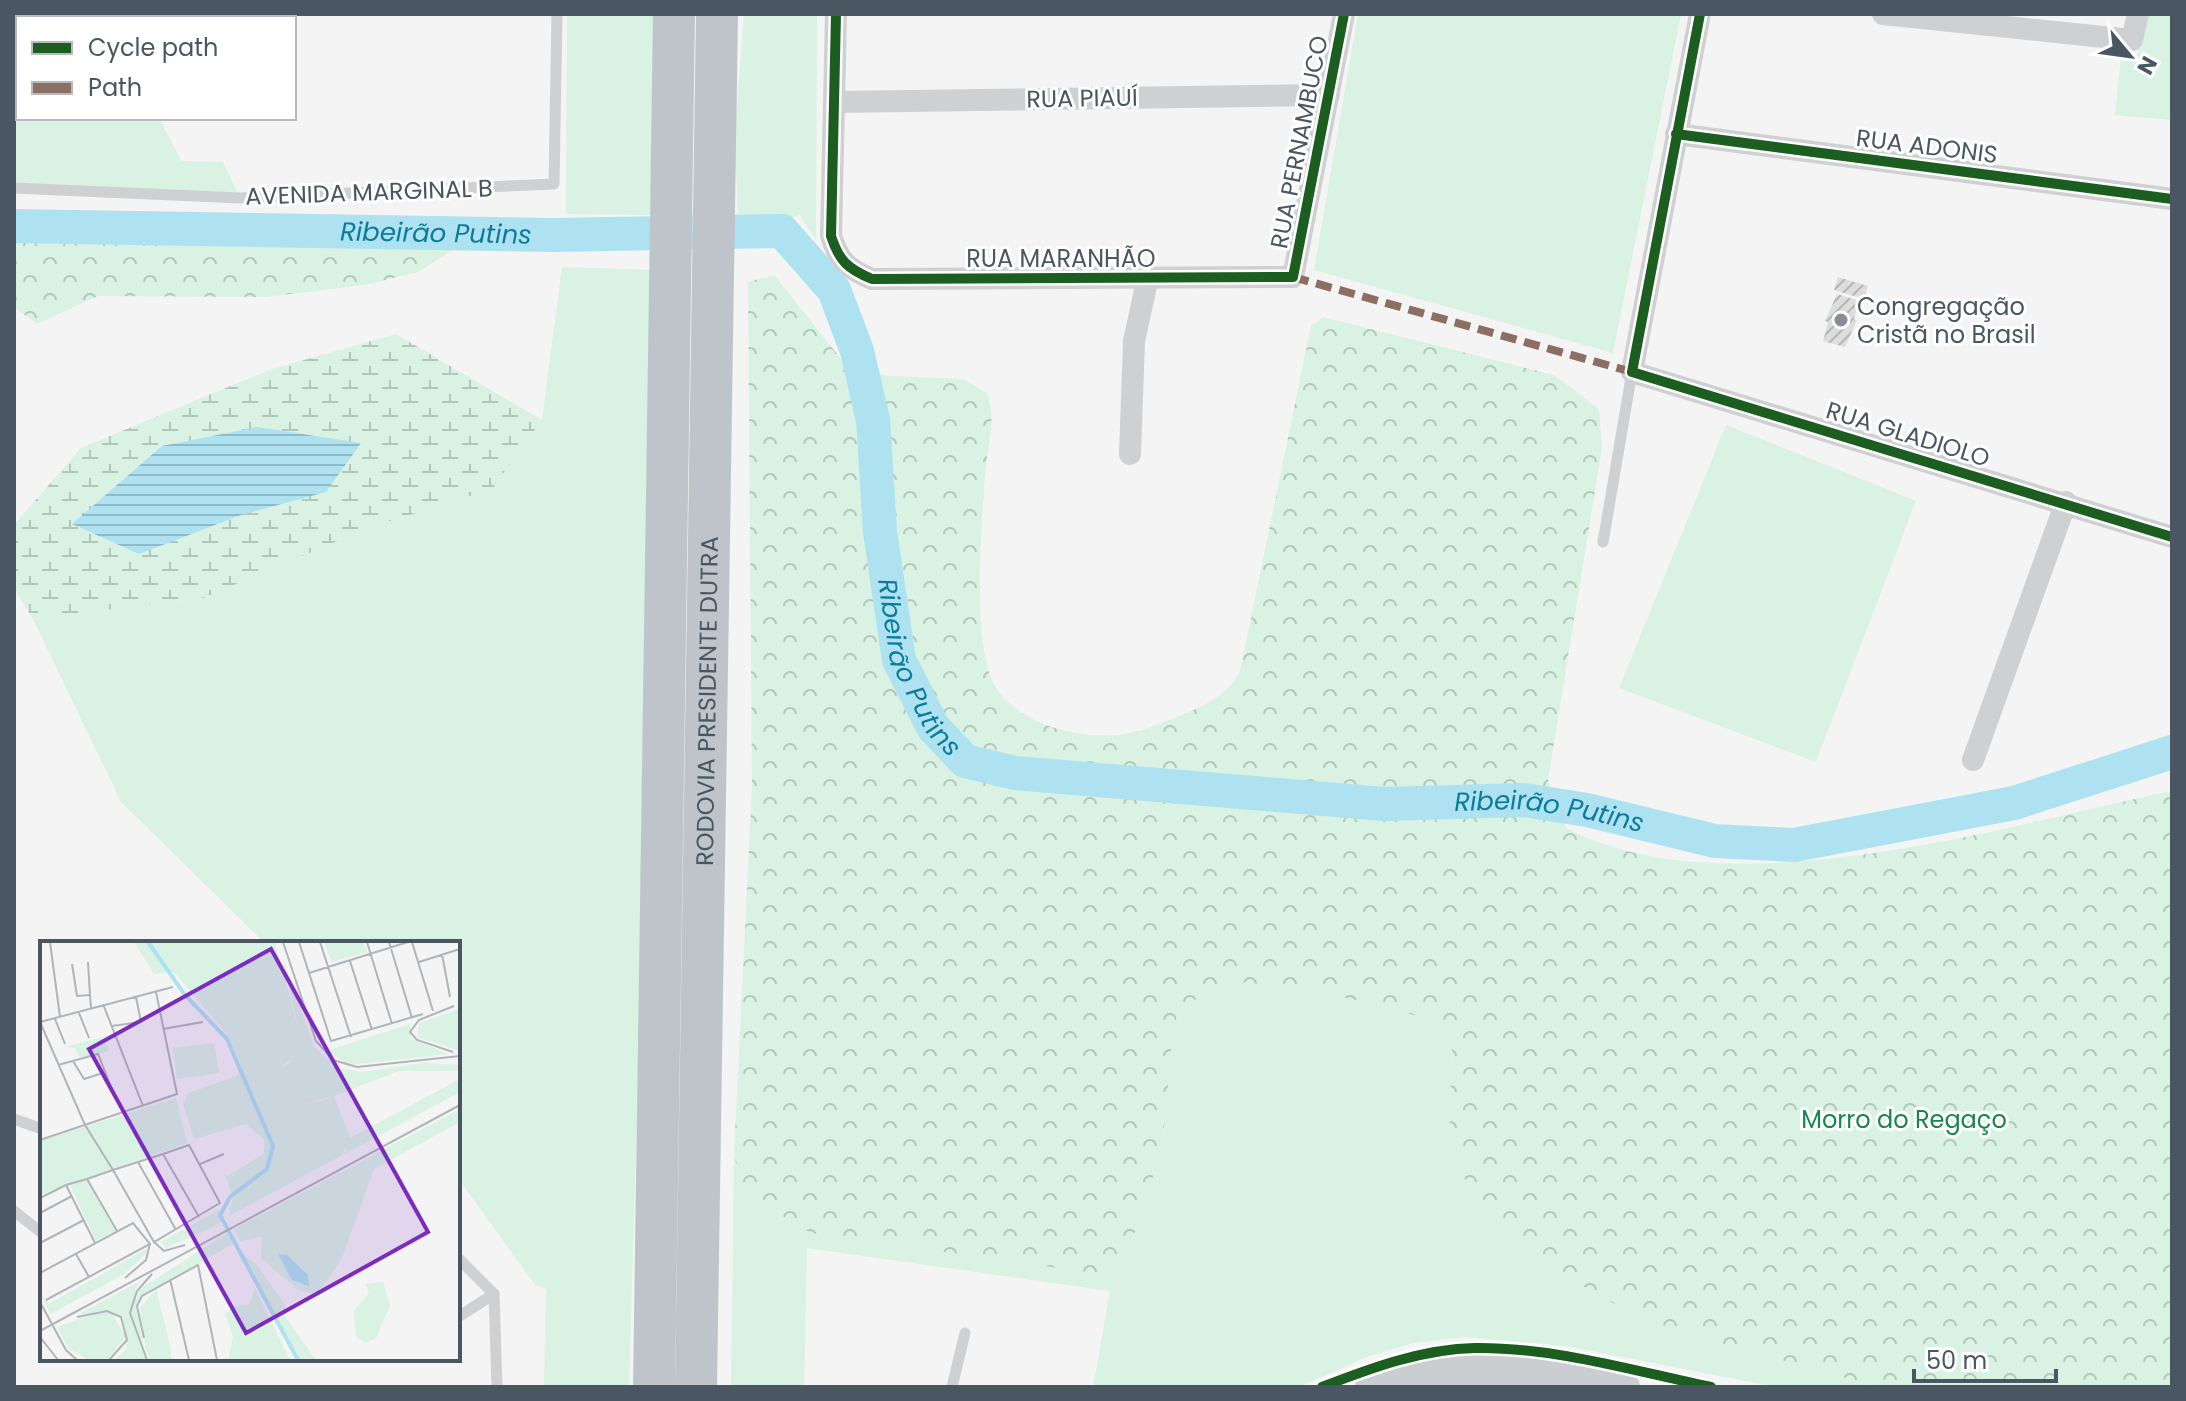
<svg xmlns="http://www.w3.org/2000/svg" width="2186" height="1401" font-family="Poppins,sans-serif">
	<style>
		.green { fill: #d9f2e3 }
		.forest { fill: url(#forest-crowns) }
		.wetland { fill: url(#wetland-marsh) }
		.water { fill: url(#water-rules) }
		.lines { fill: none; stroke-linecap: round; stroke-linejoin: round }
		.river { stroke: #aee2f0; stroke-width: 34 }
		.building { fill: url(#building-hatch) }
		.service { stroke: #ced0d2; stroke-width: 11 }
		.minor { stroke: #ced0d2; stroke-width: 22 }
		.primary { stroke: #caced1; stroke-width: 36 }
		.motorway { stroke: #bec4c9; stroke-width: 42 }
		.quiet { stroke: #8d6e63; stroke-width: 8; stroke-dasharray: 16 8; stroke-linecap: butt }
		.cycleway-casing { stroke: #fff; stroke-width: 15 }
		.cycleway { stroke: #1b5e20; stroke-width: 10 }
		.poi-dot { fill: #868d94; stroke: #fff; stroke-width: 3 }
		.labels { text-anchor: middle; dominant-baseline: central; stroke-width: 6; stroke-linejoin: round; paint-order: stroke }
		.street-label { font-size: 24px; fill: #4a5661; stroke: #fff }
		.poi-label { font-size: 24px; fill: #4a5661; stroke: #fff; text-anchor: start }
		.park-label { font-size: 24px; fill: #17864f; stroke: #fff }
		.water-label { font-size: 26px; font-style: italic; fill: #0c7c9b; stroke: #fff }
		.inset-river { fill: none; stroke: #aee2f0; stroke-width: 4 }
		.inset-road { fill: none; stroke: #b0b5b9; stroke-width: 2 }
		.view { fill: #7b2cbf; fill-opacity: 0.15; stroke: #7b2cbf; stroke-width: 4 }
		.inset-edge { fill: none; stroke: #4a5661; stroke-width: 4 }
	</style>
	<defs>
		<pattern id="forest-crowns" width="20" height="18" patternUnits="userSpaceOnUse" patternTransform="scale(2)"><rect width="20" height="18" fill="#d9f2e3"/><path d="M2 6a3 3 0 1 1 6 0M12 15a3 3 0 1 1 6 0" fill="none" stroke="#b2c7bb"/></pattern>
		<pattern id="wetland-marsh" width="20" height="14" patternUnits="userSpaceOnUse" patternTransform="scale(2)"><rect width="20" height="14" fill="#d9f2e3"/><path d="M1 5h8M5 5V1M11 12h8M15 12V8" fill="none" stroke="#b2c7bb"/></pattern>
		<pattern id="water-rules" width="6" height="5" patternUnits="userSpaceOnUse" patternTransform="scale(2)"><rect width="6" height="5" fill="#aee2f0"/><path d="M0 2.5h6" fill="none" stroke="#90bac6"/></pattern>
		<pattern id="building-hatch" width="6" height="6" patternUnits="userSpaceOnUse" patternTransform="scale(2)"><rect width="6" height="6" fill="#ddddde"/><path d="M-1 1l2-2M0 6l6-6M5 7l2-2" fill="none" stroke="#b5b6b7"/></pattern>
	</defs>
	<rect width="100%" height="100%" fill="#f4f4f4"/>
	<g class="green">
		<path d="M14,14H196L197,18H18V118H159L181,161L223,162L240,198L14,188Z"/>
		<path d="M567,14H655L650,215L566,214Z"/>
		<path d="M744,14H817L816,240L799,214L785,224L738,225L735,128Z"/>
		<path d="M1358,14H1681L1613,353L1314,270Z"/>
		<path d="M2147,14H2172V120L2115,115L2121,56H2137Z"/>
		<path d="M562,267L655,270L649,701L629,1387H544L546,1289L535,1285L458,1178V943H265L121,802L33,619L203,598L368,528L492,489L542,420Z"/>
		<path d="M1726,425L1916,501L1816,762L1619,688Z"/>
		<path d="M1224,980L1323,992L1418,1016L1452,1039L1449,1145L1773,1356L1878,1387H1776L1566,1346L1464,1337L1414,1343L1369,1356L1299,1387H1093L1110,1291L807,1248L804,1387H731L734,1156L744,1187L1163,1137L1170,1043L1178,1011Z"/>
	</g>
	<g class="forest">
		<path d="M14,226L478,234L418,272L365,285L266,297L98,296L37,324L14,307Z"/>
		<path d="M774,275L845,364L888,376L963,379L987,393C996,417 989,439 986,464C982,516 970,645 996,688C1007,706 1036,723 1055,728C1089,738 1123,739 1156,725C1186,713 1227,701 1240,671L1311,326L1323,317L1554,375L1599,409L1602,448L1548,780L1566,828C1726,912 2003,826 2172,791V1387H1878L1674,1330L1598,1296L1483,1218L1449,1145L1452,1039L1418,1016L1323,992L1224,980L1178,1011C1167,1053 1170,1096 1162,1139C1153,1184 1139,1226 1120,1267L1102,1274L811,1233L788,1220L744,1187L734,1156L752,785L748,282Z"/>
	</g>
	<path class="wetland" d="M396,334L542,420L492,489L368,528L203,598L33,619L14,589V525L81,448L272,369Z"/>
	<path class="water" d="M257,427L361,443L326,492L241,515L139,554L72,524L162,446Z"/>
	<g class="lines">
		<path class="river" id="s1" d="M14,226L553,235L782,231L834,290L857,351L873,420L880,532L899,660L933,727L965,761L1015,773L1384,804L1524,800L1587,810L1715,841L1794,845L2014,803L2172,752"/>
	</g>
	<g class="building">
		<path d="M1838,277L1868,286L1864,299L1834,290Z"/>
		<path d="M1837,294L1859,301L1854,319L1857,320L1845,347L1823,341L1828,322L1825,321Z"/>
	</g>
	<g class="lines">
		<g class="service">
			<path d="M14,188L240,198L554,184L557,14"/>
			<path d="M1603,542L1632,372"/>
			<path d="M14,1119L42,1129"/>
			<path d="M14,1211L42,1233"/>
			<path d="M458,1258L494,1294L497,1387"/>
			<path d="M458,1317L494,1294"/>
			<path d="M952,1387L965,1333"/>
		</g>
		<g class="minor">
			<path d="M836,14L831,236C839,261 848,269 872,279L1293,277L1344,14"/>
			<path d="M1700,14L1632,372L2172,537"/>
			<path d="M1883,14L2132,40L2138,14"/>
			<path d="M835,102L1329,95"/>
			<path d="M1676,134L2172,199"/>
			<path d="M1130,454L1134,341L1148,277"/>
			<path d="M1973,760L2066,502"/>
		</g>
		<path class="primary" d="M1373,1387C1457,1357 1537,1369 1622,1387"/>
		<g class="motorway">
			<path d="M654,1387L674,14"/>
			<path id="s2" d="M696,1387L717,14"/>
		</g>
		<path class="quiet" d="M1293,277L1632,372"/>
		<g class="cycleway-casing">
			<g id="cycleway">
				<path d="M836,14L831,236C839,261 848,269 872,279L1293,277L1344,14"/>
				<path d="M1700,14L1632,372L2172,537"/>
				<path d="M1676,134L2172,199"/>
				<path d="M1322,1387C1371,1368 1422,1349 1475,1348C1554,1347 1634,1371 1711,1387"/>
			</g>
		</g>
		<use href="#cycleway" class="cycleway"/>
	</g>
	<circle class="poi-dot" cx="1841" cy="320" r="8"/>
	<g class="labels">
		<g class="street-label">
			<text transform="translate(1082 98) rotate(-1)">RUA PIAUÍ</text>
			<text transform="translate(1299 142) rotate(-79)">RUA PERNAMBUCO</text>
			<text transform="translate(1927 146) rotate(7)">RUA ADONIS</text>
			<text transform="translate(369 192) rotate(-2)">AVENIDA MARGINAL B</text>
			<text x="1061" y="258">RUA MARANHÃO</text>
			<text transform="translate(1908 434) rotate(17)">RUA GLADIOLO</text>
			<text stroke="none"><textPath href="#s2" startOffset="686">RODOVIA PRESIDENTE DUTRA</textPath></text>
		</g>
		<g class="poi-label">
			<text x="1857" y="306">Congregação<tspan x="1857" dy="28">Cristã no Brasil</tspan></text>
		</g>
		<g class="park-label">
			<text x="1904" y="1119">Morro do Regaço</text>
		</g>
		<g class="water-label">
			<text stroke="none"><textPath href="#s1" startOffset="422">Ribeirão Putins</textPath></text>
			<text stroke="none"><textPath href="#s1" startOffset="1238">Ribeirão Putins</textPath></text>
			<text stroke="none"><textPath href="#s1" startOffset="1934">Ribeirão Putins</textPath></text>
		</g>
	</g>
	<g transform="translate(40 941)">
		<rect width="420" height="420" fill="#f4f4f4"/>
		<path d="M284,1H323L327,11L292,21ZM242,14L274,106L298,127L322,131L384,122L420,124L417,130H359L294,155L310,197L420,138V151L303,214L307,210L290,156L253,166L240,149L237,129L250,122L259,91ZM420,68V110L377,96L379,82ZM370,83L371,98L408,113L309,124L286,110ZM63,96L69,109L61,113L39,116L35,107L24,106ZM174,102L179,132L137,138L133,107ZM136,157L147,202L0,254V200ZM420,168V181L334,228L301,319L284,343L234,293L200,300L194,288ZM47,239L75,290L56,300L30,244ZM179,269L182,280L170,287L126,307L120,301ZM187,292L193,303L101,355L96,367L102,402L92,375L100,348ZM106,308L108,311L83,334L10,373L0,351L9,363ZM104,338L95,347L105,419H75L87,407L83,375L39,373ZM215,347L245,409L250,419H188L193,396L185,373L195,365L209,364ZM116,348L129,400L132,419H110L106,411L100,367ZM57,372L72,373L86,396L67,418L49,419L29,408L17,386Z" fill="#d9f2e3"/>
		<path d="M94,1H235L259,91L258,112L237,129L240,149L253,166L292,157L308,198L303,214L189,275L193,256L186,236L224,213V198L206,183L154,198L143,163L149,152L196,135L201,129L198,116L182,87L134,31L114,33ZM202,313L217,324L245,364L244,374L276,419H258ZM343,341L350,365L336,397L326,402L316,396L314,370L329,352L325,343Z" fill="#d9f2e3"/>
		<path d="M222,291L234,293L269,323L284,343L279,353L258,349L221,317Z" fill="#d9f2e3"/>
		<path d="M238,313L247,314L268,334L269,345L252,339Z" fill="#aee2f0"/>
		<path class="inset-river" d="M108,1L145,54L187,98L233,205L227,228L190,256L180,274L258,419"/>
		<path class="inset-road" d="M10,1L20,76M243,1L276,100L293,119L317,126L420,115M259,1L291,100L383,73M280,1L311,96M327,1L352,83M349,1L372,77M372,1L393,70M402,13L410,56M310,20L332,89M48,21L50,54M379,21L420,8M32,23L37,55L50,54L51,67M269,32L368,1M63,63L103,165M39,72L49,97M15,78L25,103M0,81L45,184L73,229L114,301L180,262L149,204L123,213L73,229L47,238L26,244L0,257M0,81L133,46M72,85L101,81L96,56M123,88L163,81M413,111L377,99L370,91L379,79L414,65M33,120L44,138L66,131M18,124L58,113L75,156M0,199L137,153L116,51M123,213L159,276M98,221L136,289M160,223L184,213M47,238L77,290M26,244L55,302M0,272L32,255M114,301L124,310L145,304M0,302L44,279M36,313L49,336M0,332L93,282L110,303L6,359M85,337L106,319L110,303M130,338L149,419M0,361L26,409L37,419M37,376L67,370L81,376L87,399L69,419M0,390L420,164M0,396L18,419M104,397L97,365L102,355L158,324L177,419M107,419L90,372L97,350L112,333"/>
		<path class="view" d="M231,8L388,291L206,392L49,108Z"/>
		<rect width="420" height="420" class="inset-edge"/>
	</g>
	<rect width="2186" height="1401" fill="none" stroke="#4a5661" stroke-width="32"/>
	<rect x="16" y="16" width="280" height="104" fill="#ffffff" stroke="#b7bbc0" stroke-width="2"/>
	<rect x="32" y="42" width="40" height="12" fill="#1b5e20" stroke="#b7bbc0" stroke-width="2"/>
	<text x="88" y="56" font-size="24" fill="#4a5661">Cycle path</text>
	<rect x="32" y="82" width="40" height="12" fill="#8d6e63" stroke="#b7bbc0" stroke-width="2"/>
	<text x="88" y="96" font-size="24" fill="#4a5661">Path</text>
	<g transform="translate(2130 56) rotate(119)" stroke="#ffffff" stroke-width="6" paint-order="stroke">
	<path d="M0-6L14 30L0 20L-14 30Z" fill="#4a5661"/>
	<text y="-12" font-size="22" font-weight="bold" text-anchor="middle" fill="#4a5661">N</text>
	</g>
	<path d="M1914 1369v12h142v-12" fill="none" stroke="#4a5661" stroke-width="4"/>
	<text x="1926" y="1369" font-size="24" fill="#4a5661" stroke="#ffffff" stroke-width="6" paint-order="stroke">50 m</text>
</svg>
